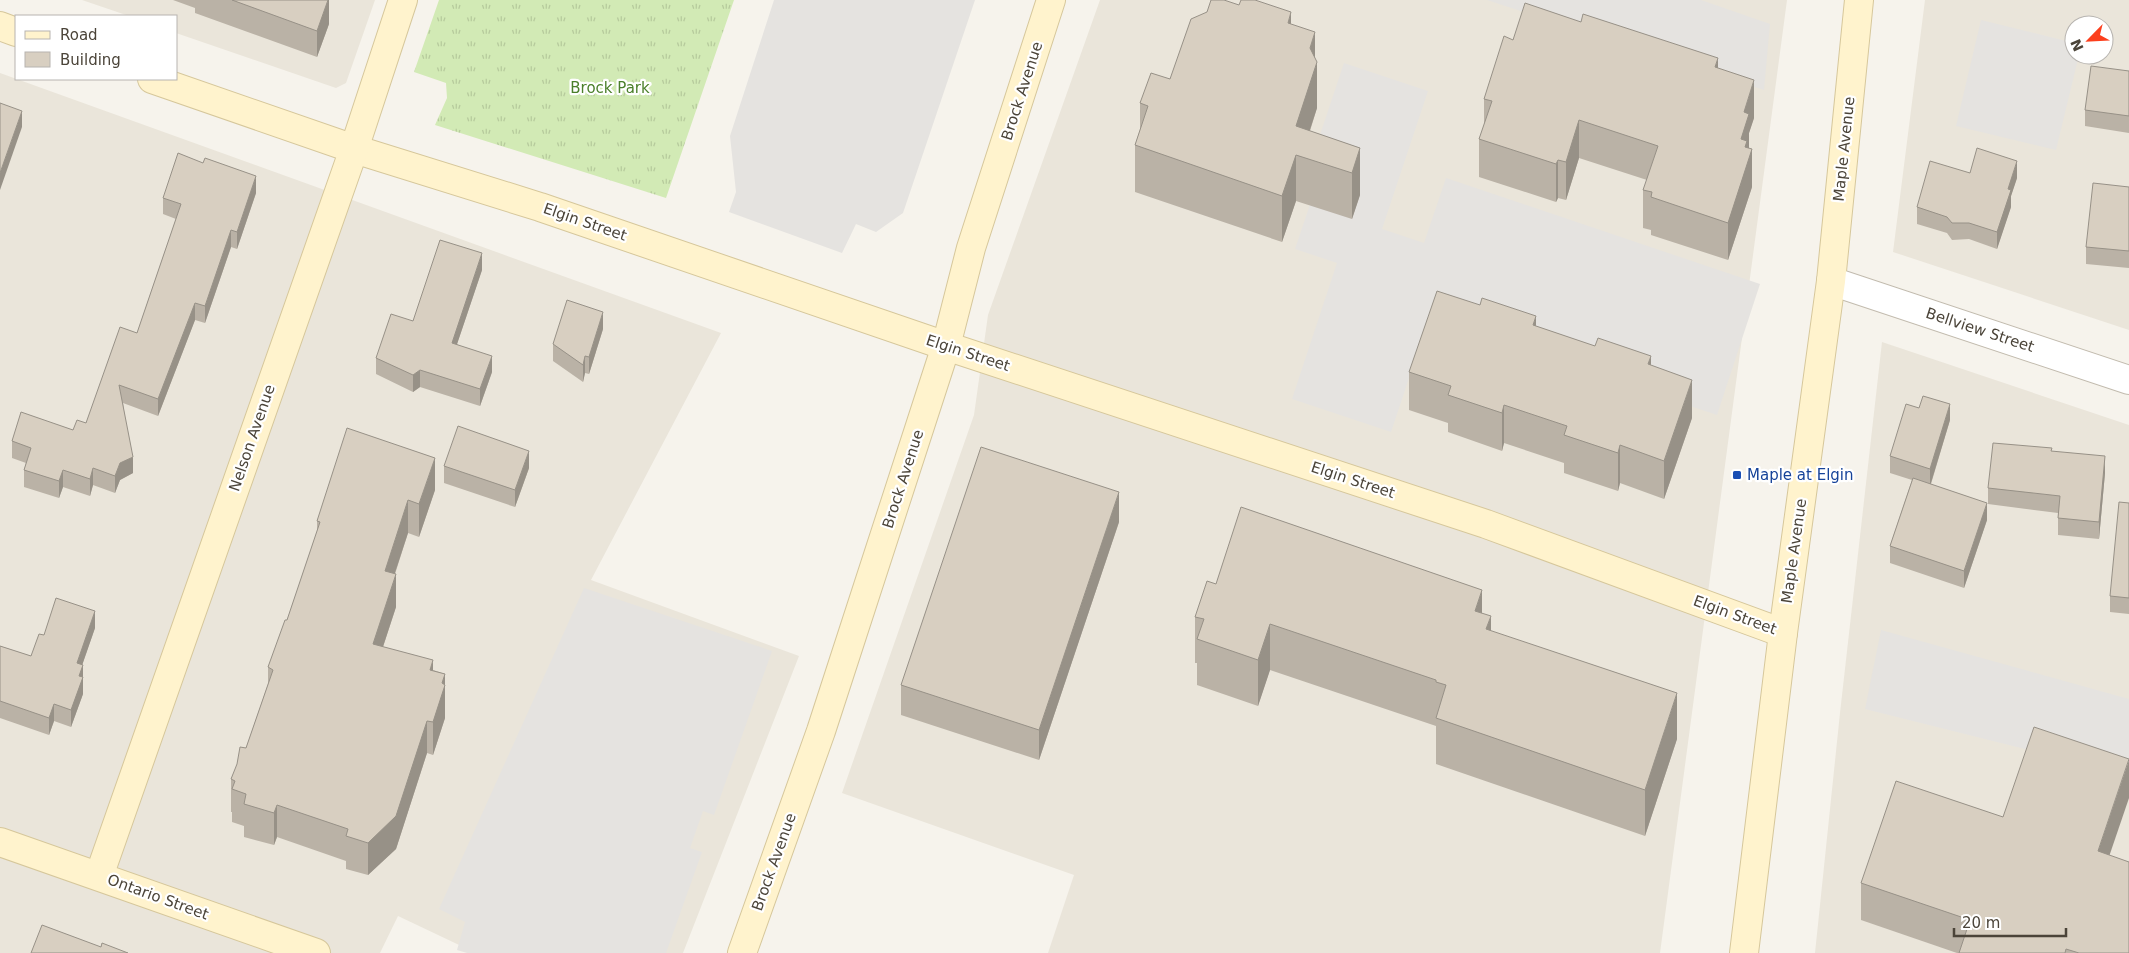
<svg xmlns="http://www.w3.org/2000/svg" width="2129" height="953" font-family="'DejaVu Sans',sans-serif">
	<style>
		.residential { fill: #eae5da; fill-rule: evenodd }
		.grass { fill: url(#grass-tufts) }
		.parking { fill: #e5e3e0 }
		.lines { fill: none; stroke-linecap: round; stroke-linejoin: round }
		.street-casing { stroke: #c2bbae; stroke-width: 30 }
		.secondary-casing { stroke: #d6c79b; stroke-width: 30 }
		.street { stroke: #fff; stroke-width: 28 }
		.secondary { stroke: #fff3cd; stroke-width: 28 }
		.wall { fill: #bab2a6 }
		.shaded-wall { fill: #979187 }
		.building { fill: #d8cfc1; stroke: #979187 }
		.transit-dot { fill: #1a4fb4; stroke: #fff; stroke-width: 2 }
		.labels { text-anchor: middle; dominant-baseline: central; stroke-width: 4.5; stroke-linejoin: round; paint-order: stroke }
		.park-label { font-size: 15px; fill: #4a7f2a; stroke: #fff }
		.street-label { font-size: 15px; fill: #4b4439; stroke: #fff }
		.transit-label { font-size: 15px; fill: #164399; stroke: #fff; text-anchor: start }
	</style>
	<defs>
		<pattern id="grass-tufts" width="24" height="20" patternUnits="userSpaceOnUse" patternTransform="scale(1.25)"><rect width="24" height="20" fill="#d2eab5"/><path d="M3 7l-1-3M5 7V3M7 7l1-3M15 17l-1-3M17 17v-4M19 17l1-3" fill="none" stroke="#b6ca9c"/></pattern>
	</defs>
	<rect width="100%" height="100%" fill="#f6f3ec"/>
	<g class="residential">
		<path d="M82,0H375L346,83L336,88L176,33V16H129Z"/>
		<path d="M1100,0H1787L1660,953H1048L1074,875L842,793L974,415L988,315Z"/>
		<path d="M1925,0H2129V330L1893,252ZM2074,25H2104V55H2074Z"/>
		<path d="M0,73L721,333L591,580L799,656L683,953H476L398,916L380,953H0Z"/>
		<path d="M1882,342L2129,425V953H1815L1840,713Z"/>
	</g>
	<path class="grass" d="M439,0H734L666,198L435,125L447,98L446,83L414,72Z"/>
	<g class="parking">
		<path d="M774,0H975L903,213L876,232L856,224L842,253L729,212L736,192L730,136Z"/>
		<path d="M1487,0H1701L1770,24L1764,90Z"/>
		<path d="M1981,20L2074,43V55H2079L2056,150L1956,126Z"/>
		<path d="M1344,63L1428,91L1382,229L1424,243L1446,178L1760,284L1717,415L1429,318L1391,432L1292,399L1337,263L1295,249L1326,157L1314,153Z"/>
		<path d="M584,588L772,651L714,815L703,811L690,848L702,852L666,953H467L457,950L465,922L439,909Z"/>
		<path d="M1881,630L2129,699V775L1865,709Z"/>
	</g>
	<g class="lines">
		<g class="street-casing">
			<path id="street" d="M1831,281L2129,380"/>
		</g>
		<g class="secondary-casing">
			<g id="secondary">
				<path d="M0,26L16,32"/>
				<path d="M152,79L354,149L540,207L946,346L1486,524L1783,633"/>
				<path d="M0,842L316,953"/>
				<path d="M99,876L354,149L403,0"/>
				<path d="M742,953L821,731L946,346L971,248L1051,0"/>
				<path d="M1744,953L1783,633L1831,281L1859,0"/>
			</g>
		</g>
		<use href="#street" class="street"/>
		<use href="#secondary" class="secondary"/>
	</g>
	<g class="wall">
		<path d="M173,0H329V24L317,57L195,13V8Z"/>
		<path d="M1291,24L1315,58L1317,108L1310,131L1360,148V195L1352,219L1296,201L1282,242L1135,192V145L1140,130V103L1170,79Z"/>
		<path d="M1513,40L1718,68L1754,118L1749,133V148L1752,187L1728,260L1651,235V230L1643,228V190L1647,180L1579,158L1566,200L1558,198L1556,202L1479,177V139L1484,125V99Z"/>
		<path d="M2129,71V133L2085,126V110Z"/>
		<path d="M1970,173L2017,178L2011,196V207L1997,249L1969,239L1952,240L1947,233L1917,224V207Z"/>
		<path d="M2129,187V268L2086,264V247Z"/>
		<path d="M256,193L237,249L231,247L205,323L195,320L158,416L123,403L133,473L120,480L115,493L93,485L90,496L63,487L59,498L24,487V470L26,463L12,458V441L73,430L86,423L137,333L176,219L163,214V198Z"/>
		<path d="M482,270L457,344L492,372L480,406L420,387L413,392L376,374V358L413,321Z"/>
		<path d="M1536,326L1651,366L1692,418L1664,499L1620,483L1618,491L1564,473V463L1504,443L1502,451L1448,432V423L1409,410V372Z"/>
		<path d="M603,329L589,374L585,373L583,382L553,361V344Z"/>
		<path d="M1950,420L1931,484L1987,520L1964,588L1890,563V546L1912,480L1890,473V456Z"/>
		<path d="M2052,451L2105,473L2099,539L2058,535V513L1988,504V488Z"/>
		<path d="M444,466L529,468L515,507L444,483Z"/>
		<path d="M435,490L419,537L408,533L395,574L396,607L383,647L433,670L445,674V718L433,755L427,753L396,849L368,875L346,869V861L277,837L274,845L244,837V826L232,822V812H231V779L246,748L268,684V667L287,620L317,532V521Z"/>
		<path d="M2129,503V614L2110,612V596Z"/>
		<path d="M1119,522L1039,760L901,715V685Z"/>
		<path d="M1216,584L1482,613L1491,631L1677,739L1645,836L1436,764V726L1270,670L1258,706L1197,685V663H1195V617Z"/>
		<path d="M95,628L82,665L83,694L71,727L54,721L49,735L0,718V646L31,656L44,635Z"/>
		<path d="M2109,855L2129,953H1957L1861,920V883Z"/>
	</g>
	<g class="shaded-wall">
		<path d="M328,0H329V24L317,57V31Z"/>
		<path d="M1291,12V58L1288,23Z"/>
		<path d="M1315,32V68L1317,62V108L1301,157L1296,155V201L1282,242V196L1310,48Z"/>
		<path d="M1718,58V96L1715,67Z"/>
		<path d="M1754,80V118L1749,133V152L1752,149V187L1728,260V223L1741,139L1744,112Z"/>
		<path d="M22,111V127L0,190V173Z"/>
		<path d="M1579,120V158L1566,200V162Z"/>
		<path d="M1360,148V195L1352,219V173Z"/>
		<path d="M1558,160V198L1556,202V164Z"/>
		<path d="M2017,161V178L2011,196V207L1997,249V232L2008,189Z"/>
		<path d="M256,176V193L237,249V232Z"/>
		<path d="M231,230V247L205,323V306Z"/>
		<path d="M482,253V270L452,359V343Z"/>
		<path d="M195,303V320L158,416V399Z"/>
		<path d="M603,312V329L589,374V357Z"/>
		<path d="M1536,316V353L1533,325Z"/>
		<path d="M492,356V372L480,406V389Z"/>
		<path d="M585,356V373L583,382V365Z"/>
		<path d="M1651,356V394L1648,364Z"/>
		<path d="M420,370V387L413,392V375Z"/>
		<path d="M1692,380V418L1664,499V461Z"/>
		<path d="M1950,404V420L1930,486V469Z"/>
		<path d="M1504,405V443L1502,451V413Z"/>
		<path d="M1620,445V483L1618,491V453Z"/>
		<path d="M529,451V468L515,507V490Z"/>
		<path d="M2105,456V473L2099,539V522Z"/>
		<path d="M133,457V473L120,480L115,493V476L120,463Z"/>
		<path d="M435,458V490L419,537V504Z"/>
		<path d="M93,468V485L90,496V479Z"/>
		<path d="M63,470V487L59,498V481Z"/>
		<path d="M1119,492V522L1039,760V730Z"/>
		<path d="M408,500V533L385,603V571Z"/>
		<path d="M1987,503V520L1964,588V571Z"/>
		<path d="M396,574V607L373,677V644Z"/>
		<path d="M1482,590V636L1475,611Z"/>
		<path d="M95,611V628L77,680V663Z"/>
		<path d="M1491,616V662L1486,629Z"/>
		<path d="M1270,624V670L1258,706V660Z"/>
		<path d="M433,660V693L430,670Z"/>
		<path d="M83,665V694L71,727V710L79,676Z"/>
		<path d="M445,674V718L433,755V722L442,683Z"/>
		<path d="M1677,693V739L1645,836V790Z"/>
		<path d="M54,704V721L49,735V718Z"/>
		<path d="M427,721V753L396,849L368,875V843Z"/>
		<path d="M2129,760V798L2098,889V851Z"/>
		<path d="M277,805V837L274,845V813Z"/>
	</g>
	<g class="building">
		<path d="M232,0H328L317,31Z"/>
		<path d="M1211,0H1224L1239,5L1241,0H1255L1291,12L1288,23L1315,32L1310,48L1317,62L1296,126L1360,148L1352,173L1296,155L1282,196L1135,145L1148,106L1140,103L1151,73L1170,79L1191,19L1207,12Z"/>
		<path d="M1525,3L1581,22L1583,14L1718,58L1715,67L1754,80L1744,112L1749,114L1741,139L1747,141L1745,147L1752,149L1728,223L1651,197L1652,192L1643,190L1658,146L1579,120L1566,162L1558,160L1556,164L1479,139L1492,101L1484,99L1504,36L1513,40Z"/>
		<path d="M2091,66L2129,71V116L2085,110Z"/>
		<path d="M0,103L22,111L0,173Z"/>
		<path d="M1977,148L2017,161L2008,189L2011,190L1997,232L1969,223H1952L1947,217L1917,207L1930,161L1970,173Z"/>
		<path d="M178,153L203,163L205,158L256,176L237,232L231,230L205,306L195,303L158,399L119,385L133,457L120,463L115,476L93,468L90,479L63,470L59,481L24,470L31,448L12,441L21,412L73,430L77,420L86,423L120,327L137,333L181,204L163,198Z"/>
		<path d="M2093,183L2129,187V251L2086,247Z"/>
		<path d="M440,240L482,253L452,343L492,356L480,389L420,370L413,375L376,358L391,314L413,321Z"/>
		<path d="M1437,291L1480,305L1482,298L1536,316L1533,325L1595,346L1598,338L1651,356L1648,364L1692,380L1664,461L1620,445L1618,453L1564,435L1567,426L1504,405L1502,413L1448,395L1451,386L1409,372Z"/>
		<path d="M567,300L603,312L589,357L585,356L583,365L553,344Z"/>
		<path d="M1923,396L1950,404L1930,469L1890,456L1906,404L1919,408Z"/>
		<path d="M458,426L529,451L515,490L444,466Z"/>
		<path d="M347,428L435,458L419,504L408,500L385,571L396,574L373,644L433,660L430,670L445,674L442,683L445,685L433,722L427,721L396,816L368,843L346,836L348,829L277,805L274,813L244,804L246,794L232,789L235,781L231,779L237,764L240,747L246,748L273,670L268,667L285,620H287L320,522L317,521Z"/>
		<path d="M1993,443L2052,448L2051,451L2105,456L2099,522L2058,518L2060,496L1988,488Z"/>
		<path d="M981,447L1119,492L1039,730L901,685Z"/>
		<path d="M1913,478L1987,503L1964,571L1890,546Z"/>
		<path d="M2119,502L2129,503V598L2110,596Z"/>
		<path d="M1241,507L1482,590L1475,611L1491,616L1486,629L1677,693L1645,790L1436,718L1446,685L1436,682V680L1270,624L1258,660L1197,639L1204,619L1195,617L1207,581L1216,584Z"/>
		<path d="M56,598L95,611L77,663L83,665L79,676L83,677L71,710L54,704L49,718L0,701V646L31,656L39,634L44,635Z"/>
		<path d="M2034,727L2129,759L2098,851L2129,862V953H2079L2066,949L2065,953H1959L1970,920L1861,883L1896,781L2003,817Z"/>
		<path d="M42,925L101,947L102,943L128,953H31Z"/>
	</g>
	<rect class="transit-dot" x="1732" y="470" width="10" height="10" rx="2.5"/>
	<g class="labels">
		<g class="park-label">
			<text x="610" y="88">Brock Park</text>
		</g>
		<g class="street-label">
			<text transform="translate(1022 91) rotate(-72)">Brock Avenue</text>
			<text transform="translate(1844 149) rotate(-84)">Maple Avenue</text>
			<text transform="translate(585 222) rotate(19)">Elgin Street</text>
			<text transform="translate(1980 330) rotate(18)">Bellview Street</text>
			<text transform="translate(968 353) rotate(18)">Elgin Street</text>
			<text transform="translate(252 438) rotate(-71)">Nelson Avenue</text>
			<text transform="translate(903 479) rotate(-72)">Brock Avenue</text>
			<text transform="translate(1353 480) rotate(18)">Elgin Street</text>
			<text transform="translate(1794 551) rotate(-82)">Maple Avenue</text>
			<text transform="translate(1735 615) rotate(20)">Elgin Street</text>
			<text transform="translate(774 862) rotate(-70)">Brock Avenue</text>
			<text transform="translate(158 897) rotate(20)">Ontario Street</text>
		</g>
		<g class="transit-label">
			<text x="1747" y="475">Maple at Elgin</text>
		</g>
	</g>
	<rect x="15" y="15" width="162" height="65" fill="#ffffff" stroke="#b7b4b0"/>
	<rect x="25" y="31" width="25" height="8" fill="#fff3cd" stroke="#b7b4b0"/>
	<text x="60" y="40" font-size="15" fill="#4b4439">Road</text>
	<rect x="25" y="52" width="25" height="15" fill="#d8cfc1" stroke="#b7b4b0"/>
	<text x="60" y="65" font-size="15" fill="#4b4439">Building</text>
	<g transform="translate(2089 40) rotate(246)"><circle r="24" fill="#ffffff" stroke="#b7b4b0"/>
	<path d="M0-4L9 19L0 12L-9 19Z" fill="#fc3f1d"/>
	<text y="-8" font-size="14" font-weight="bold" text-anchor="middle" fill="#4b4439">N</text>
	</g>
	<path d="M1954 928v8h112v-8" fill="none" stroke="#4b4439" stroke-width="2.5"/>
	<text x="1962" y="928" font-size="15" fill="#4b4439" stroke="#ffffff" stroke-width="4" paint-order="stroke">20 m</text>
</svg>
